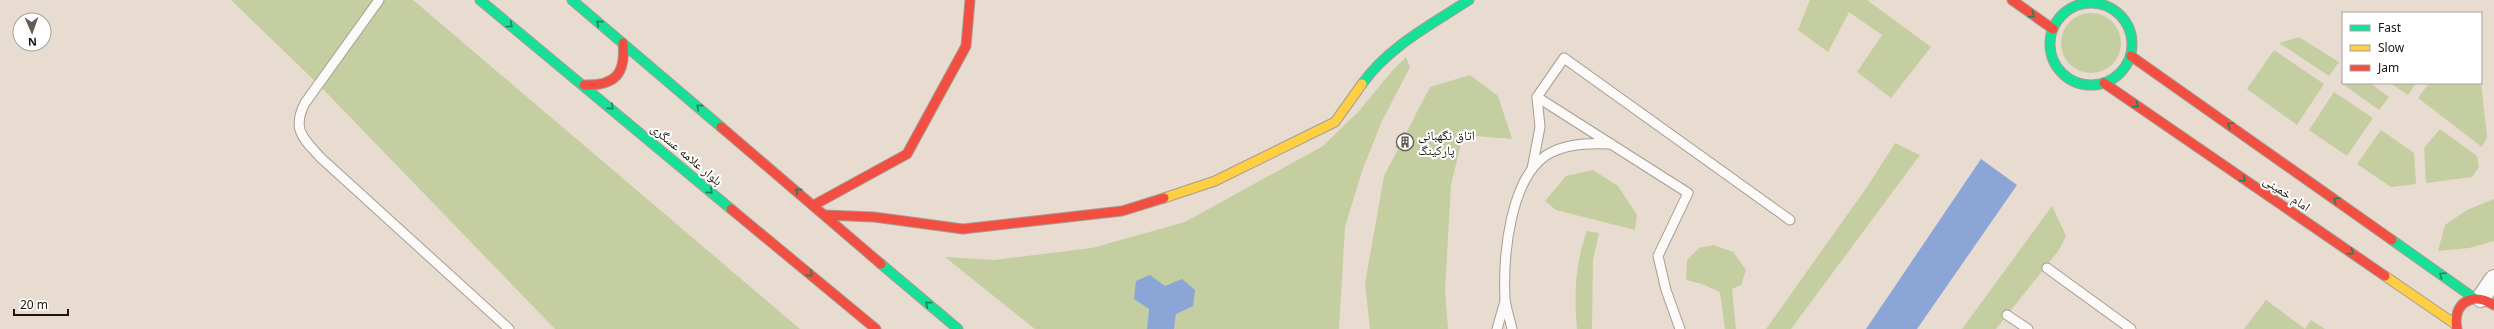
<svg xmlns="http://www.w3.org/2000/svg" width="2494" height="329" font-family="'Noto Sans','Noto Naskh Arabic',sans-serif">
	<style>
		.green { fill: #c4cea0 }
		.water { fill: #8aa5d6 }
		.building { fill: #dad4d9; stroke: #b4aeae }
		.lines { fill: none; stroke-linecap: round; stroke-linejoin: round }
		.lane-casing { stroke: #a69d94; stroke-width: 11 }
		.street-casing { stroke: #a69d94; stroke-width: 20 }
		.fast-casing { stroke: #a69d94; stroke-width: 11 }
		.slow-casing { stroke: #a69d94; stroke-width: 11 }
		.jam-casing { stroke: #a69d94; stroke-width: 11 }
		.lane { stroke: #fcfaf8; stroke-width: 9 }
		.street { stroke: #fcfaf8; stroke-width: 18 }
		.fast { stroke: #16e098; stroke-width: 9 }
		.slow { stroke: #ffcf43; stroke-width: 9 }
		.jam { stroke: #f24e42; stroke-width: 9 }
		.oneway { stroke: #198559 }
		.labels { text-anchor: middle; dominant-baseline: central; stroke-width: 4; stroke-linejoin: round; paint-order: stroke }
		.poi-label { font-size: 13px; fill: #1d150d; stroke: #fff; text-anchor: start }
		.street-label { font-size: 13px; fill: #1d150d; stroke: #fff }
	</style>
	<rect width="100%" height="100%" fill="#e8dcd0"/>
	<g class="green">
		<path d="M231,0H413L800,329H555L319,85Z"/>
		<path d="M1810,0H1867L1931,47L1891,98L1857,72L1882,35L1849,12L1828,52L1798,30Z"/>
		<circle cx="2091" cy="43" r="30"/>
		<path d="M2299,37L2339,62L2329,76L2279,43Z"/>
		<path d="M2274,50L2324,84L2297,125L2247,89Z"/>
		<path d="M1406,57L1410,67L1382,121L1362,171L1345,227L1339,329H1174L1176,314L1149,309L1147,329H1035L945,257L994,260L1092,248L1185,222L1323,146L1359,111L1392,71Z"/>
		<path d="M1470,75L1498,96L1512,139L1463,135L1451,185L1445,291L1448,329H1370L1365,283L1384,176L1430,87Z"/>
		<path d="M2343,79V83H2370L2389,97L2379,110L2340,82Z"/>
		<path d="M2481,82L2487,137L2482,147L2418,98L2429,83Z"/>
		<path d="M2390,83H2416L2408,95Z"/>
		<path d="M2334,92L2373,118L2347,156L2309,130Z"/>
		<path d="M2440,129L2477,156L2479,167L2472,177L2426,183L2424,148Z"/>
		<path d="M2381,130L2414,153L2416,184L2391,187L2357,164Z"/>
		<path d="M1895,143L1920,155L1791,329H1766L1867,187Z"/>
		<path d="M1593,170L1618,186L1637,215L1635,230L1556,210L1545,201L1566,176Z"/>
		<path d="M2494,199V241L2469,248L2438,251L2445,225L2467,210Z"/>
		<path d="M2052,206L2066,236L2059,250L1996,329H1962Z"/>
		<path d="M1587,231L1599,233L1593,260L1592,329H1577C1574,295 1575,263 1587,231Z"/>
		<path d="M1714,245L1733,252L1746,270L1741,285L1732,289L1736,329H1725L1720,292L1702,284L1686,280L1687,260L1699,248Z"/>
		<path d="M2266,300L2305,329L2311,320L2325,329H2244Z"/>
	</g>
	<g class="water">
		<path d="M1981,159L2017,185L1917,329H1866Z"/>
		<path d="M1150,275L1165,286L1182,279L1195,290L1193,306L1176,314L1174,329H1147L1149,309L1134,299L1136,281Z"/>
	</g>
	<path class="building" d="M1404,132L1413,137L1406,152L1396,147Z"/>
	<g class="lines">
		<g class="lane-casing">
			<g id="lane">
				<path d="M379,0L305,103C291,130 304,139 321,158L509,329"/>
				<path d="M1537,97L1688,193L1658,256L1666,290L1680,329"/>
				<path d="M1532,169L1540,127L1537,97L1564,58L1790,220"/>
				<path d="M2047,268L2131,329"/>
				<path d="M2007,315L2028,329"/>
				<path d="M1497,329L1505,301"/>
				<path d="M1512,329C1510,319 1506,309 1505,299C1503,258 1509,173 1552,152C1570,143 1592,143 1611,144"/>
			</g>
		</g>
		<g class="street-casing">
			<path id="street" d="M2481,298L2494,279"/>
		</g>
		<g class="fast-casing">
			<g id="fast">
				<path d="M480,0L731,209"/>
				<path d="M572,0L721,127"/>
				<circle cx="2091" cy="44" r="41"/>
				<path d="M1362,84C1388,47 1432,24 1469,0"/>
				<path d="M2392,240L2474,298"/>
				<path d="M881,264L958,329"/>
			</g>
		</g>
		<g class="slow-casing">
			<g id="slow">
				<path d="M1164,198L1215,181L1335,122L1362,84"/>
				<path d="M2385,276L2455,324"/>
			</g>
		</g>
		<g class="jam-casing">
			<g id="jam">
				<path d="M2012,0L2053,29"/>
				<path d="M2131,56L2392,240"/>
				<path d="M2104,83L2385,276"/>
				<path d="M584,85C615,86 626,74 623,43"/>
				<path d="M721,127L881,264"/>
				<path d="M814,205L907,154L966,46L970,0"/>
				<path d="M731,209L876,329"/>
				<path d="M825,215L874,217L963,229L1122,211L1164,198"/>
				<path d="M2457,329C2452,303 2472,291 2494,305"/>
			</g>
		</g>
		<use href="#lane" class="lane"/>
		<use href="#street" class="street"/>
		<use href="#fast" class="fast"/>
		<use href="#slow" class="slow"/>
		<use href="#jam" class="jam"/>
	</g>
	<defs><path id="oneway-chevron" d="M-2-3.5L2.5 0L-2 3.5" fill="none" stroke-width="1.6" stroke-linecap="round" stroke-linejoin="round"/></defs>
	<g class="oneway">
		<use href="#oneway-chevron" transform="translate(2032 15) rotate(35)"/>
		<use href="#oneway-chevron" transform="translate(599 23) rotate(-140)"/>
		<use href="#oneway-chevron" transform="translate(510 25) rotate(39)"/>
		<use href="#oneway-chevron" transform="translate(2136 105) rotate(34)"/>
		<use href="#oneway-chevron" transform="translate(611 107) rotate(40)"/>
		<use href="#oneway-chevron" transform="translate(699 107) rotate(-140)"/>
		<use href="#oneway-chevron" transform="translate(2230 125) rotate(-145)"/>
		<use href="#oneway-chevron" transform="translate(2243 179) rotate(34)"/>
		<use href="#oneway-chevron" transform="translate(710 191) rotate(40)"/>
		<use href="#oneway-chevron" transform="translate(798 191) rotate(-140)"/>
		<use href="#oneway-chevron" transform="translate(2336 200) rotate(-145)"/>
		<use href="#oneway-chevron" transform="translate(2351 252) rotate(34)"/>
		<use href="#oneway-chevron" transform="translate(810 274) rotate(40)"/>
		<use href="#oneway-chevron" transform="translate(2442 275) rotate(-145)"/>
		<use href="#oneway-chevron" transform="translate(928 304) rotate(-140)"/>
	</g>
	<defs>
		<g id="building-ring" transform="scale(0.9)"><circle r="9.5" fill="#fff" stroke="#645b51" stroke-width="1.5"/><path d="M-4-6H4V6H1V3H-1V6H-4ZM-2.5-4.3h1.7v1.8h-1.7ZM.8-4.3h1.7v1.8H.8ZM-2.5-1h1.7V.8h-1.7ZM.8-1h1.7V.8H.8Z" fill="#645b51"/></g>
	</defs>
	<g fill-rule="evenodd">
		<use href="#building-ring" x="1405" y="142"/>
	</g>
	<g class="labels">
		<g class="poi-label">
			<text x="1418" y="135">اتاق نگهبانی<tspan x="1418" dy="15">پارکینگ</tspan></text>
		</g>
		<g class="street-label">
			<text transform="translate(687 154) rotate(40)">بلوار علامه عسگری</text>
			<text transform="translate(2287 193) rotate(34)">امام خمینی</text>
		</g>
	</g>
	<rect x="2342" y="12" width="140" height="72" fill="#ffffff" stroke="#a5a19e"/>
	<rect x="2350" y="25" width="20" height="6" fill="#16e098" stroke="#a5a19e"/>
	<text x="2378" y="32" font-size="12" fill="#1d150d">Fast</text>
	<rect x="2350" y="45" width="20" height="6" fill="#ffcf43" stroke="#a5a19e"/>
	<text x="2378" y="52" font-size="12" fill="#1d150d">Slow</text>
	<rect x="2350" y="65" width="20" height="6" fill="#f24e42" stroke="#a5a19e"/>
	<text x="2378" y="72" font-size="12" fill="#1d150d">Jam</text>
	<g transform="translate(32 32) rotate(178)"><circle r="19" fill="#ffffff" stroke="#a5a19e"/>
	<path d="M0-3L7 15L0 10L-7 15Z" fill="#645b51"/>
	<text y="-6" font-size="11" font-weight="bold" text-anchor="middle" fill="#1d150d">N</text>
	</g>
	<path d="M14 309v6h54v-6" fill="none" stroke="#1d150d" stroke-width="2"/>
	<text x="20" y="309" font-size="12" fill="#1d150d" stroke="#ffffff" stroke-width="3" paint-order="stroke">20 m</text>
</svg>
